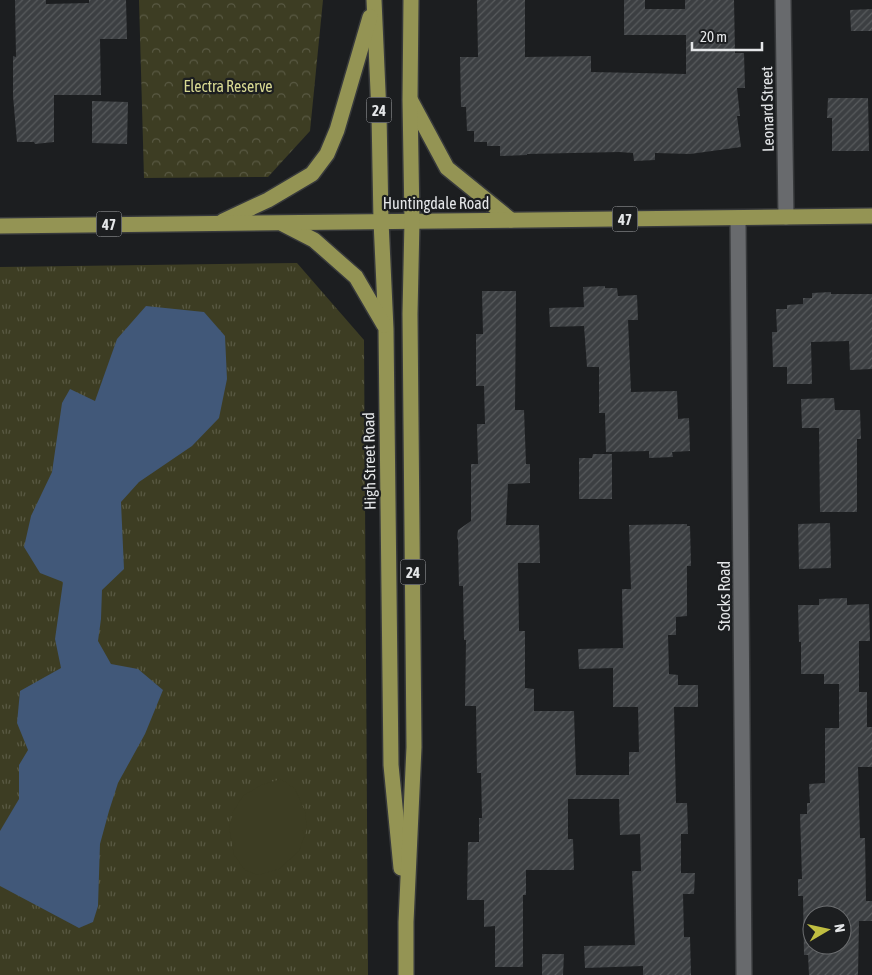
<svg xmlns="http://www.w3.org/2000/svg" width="872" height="975" font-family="'Asap Condensed',sans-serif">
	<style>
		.grass { fill: url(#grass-tufts) }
		.park { fill: url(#park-crowns) }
		.pitch { fill: #3d3d23 }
		.water { fill: #415879 }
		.building { fill: url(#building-hatch); fill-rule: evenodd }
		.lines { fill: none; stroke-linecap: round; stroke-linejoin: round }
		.minor-casing { stroke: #37393b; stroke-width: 18 }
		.major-casing { stroke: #37393b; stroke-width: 18 }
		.minor { stroke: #686a6d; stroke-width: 15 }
		.major { stroke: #949454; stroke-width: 15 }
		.labels { text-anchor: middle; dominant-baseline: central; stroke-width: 4.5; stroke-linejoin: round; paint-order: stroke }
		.shield { fill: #1c1e20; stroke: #a8aaac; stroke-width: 1 }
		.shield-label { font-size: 15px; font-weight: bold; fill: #e4e6e8 }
		.park-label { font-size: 16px; fill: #d8d992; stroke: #1c1e20 }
		.street-label { font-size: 16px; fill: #e4e6e8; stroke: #1c1e20 }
	</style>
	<defs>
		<pattern id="grass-tufts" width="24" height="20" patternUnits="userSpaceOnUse" patternTransform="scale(1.25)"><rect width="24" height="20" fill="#3d3d23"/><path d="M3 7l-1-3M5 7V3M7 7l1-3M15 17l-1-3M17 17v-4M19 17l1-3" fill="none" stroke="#595943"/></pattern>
		<pattern id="park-crowns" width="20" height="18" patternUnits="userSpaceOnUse" patternTransform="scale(1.25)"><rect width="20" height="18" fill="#3d3d23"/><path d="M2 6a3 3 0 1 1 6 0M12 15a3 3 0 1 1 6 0" fill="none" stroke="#595943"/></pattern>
		<pattern id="building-hatch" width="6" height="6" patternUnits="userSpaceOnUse" patternTransform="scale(1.25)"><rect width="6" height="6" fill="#3c3f42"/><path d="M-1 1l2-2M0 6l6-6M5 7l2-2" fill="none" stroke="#585b5d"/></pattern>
	</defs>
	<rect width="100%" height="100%" fill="#1c1e20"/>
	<path class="grass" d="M297,263L364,340L368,975H0V267Z"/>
	<path class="park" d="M139,0H323L310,131L268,177L144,178Z"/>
	<path class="pitch" d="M281,779L295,789L305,811L307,829L299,851L279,869L258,875L245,870L234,855L229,827L233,812L243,796L261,785Z"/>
	<path class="water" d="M146,306L204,312L225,336L227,379L219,418L192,446L139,482L121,502L124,569L102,590L101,619L98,641L111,664L138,669L163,690L145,734L118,783L109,811L100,844L98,906L93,922L79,928L0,886V831L19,799V765L28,750L17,723L20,691L61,668L55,639L63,582L40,573L24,547L31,516L52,472L62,403L70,389L95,401L117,339Z"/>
	<g class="building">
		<path d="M15,0H46V4L89,3V0H126L127,39H100L101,95H54V142L35,144L34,142H17L13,96V56L16,57Z"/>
		<path d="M477,0H525V57L591,56V72L686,74V35H624V0H645V9H685V0H734L735,53H744L745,88H737L740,116H737L741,147L690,154L655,153V160L634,161L633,153L619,152L527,154V155L500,156V146H487V142H474V131H467L466,107H461L460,57H478Z"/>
		<path d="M872,9V31H851L850,10Z"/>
		<path d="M828,98H868L869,151H832V118H827Z"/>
		<path d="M92,101L128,102L127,144L92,143Z"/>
		<path d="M605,286V288H617L618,296L637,295L638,320H628L631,392L677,391L678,419L689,418L690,451L672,452L673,457L649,458V451L606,452L605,413H599V367H587L584,326L550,327L549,308L584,307L583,287Z"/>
		<path d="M482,291H516L515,410H524L526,464H530V483L508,484L506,525H539L540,563H518L519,631H525V688L534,689V711H574L576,775H629V752H639L638,707H613V668L579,669L578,649L623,648L622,589H631L629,525L687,524V526H690L691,566H687V616L676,617V635H668L669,674L678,675V685H698V707H674L676,803H687L688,834H681V873H695L694,894H683L684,937H690L691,975H643V966L585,968L584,946L635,945L632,871H641L640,834L620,835L619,799H568V839H573L574,870H526V895H523V967H495V926L484,927V900H467L468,842H479V818H482L481,773H477L476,706H465L466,640H464L463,586H459L458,540L457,538L458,530L471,521V464H478L477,424H485L484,386H476V334H483Z"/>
		<path d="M831,292V294H872V369L850,370L849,341L811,342L812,384H787V367H773L772,332H777L776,309H787V305L803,304V298H812V293Z"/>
		<path d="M834,398L835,410H860L861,439H857V512H820L819,428H802L801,399Z"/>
		<path d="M593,454H612V499H579V458H592Z"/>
		<path d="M830,523L831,568L799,569L798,524Z"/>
		<path d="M847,598V605L869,604L870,641H859V692H867V727H872V767H858L860,838H865L866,901H872V921H859L858,975H809L808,955H804L803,896H798V879H802L800,814H807V803H810L809,784L825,783V728H839V684H824V674H801V642H799L798,605H819V599ZM812,915H842V945H812Z"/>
		<path d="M542,954H564L563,975H542Z"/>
	</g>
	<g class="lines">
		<g class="minor-casing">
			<g id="minor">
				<path d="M783,0L786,217"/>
				<path d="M738,218L744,975"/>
			</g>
		</g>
		<g class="major-casing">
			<g id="major">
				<path d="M374,0L379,114L381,221L386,329L391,765L401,868"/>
				<path d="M411,101L447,168L511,220"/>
				<path d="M223,221L268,200L312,174L327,154L337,130L370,17"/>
				<path d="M283,224L314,240L356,277L384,325"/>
				<path d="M0,226L872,216"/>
				<path d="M406,975V922L414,747L410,314L412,221L410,100L411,0"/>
			</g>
		</g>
		<use href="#minor" class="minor"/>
		<use href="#major" class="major"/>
	</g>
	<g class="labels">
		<g class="shield">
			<rect x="366.5" y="97.5" width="25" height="25" rx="4"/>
			<rect x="612.5" y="206.5" width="25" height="25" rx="4"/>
			<rect x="96.5" y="211.5" width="25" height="25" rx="4"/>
			<rect x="400.5" y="559.5" width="25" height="25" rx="4"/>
		</g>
		<g class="shield-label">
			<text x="379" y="110">24</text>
			<text x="625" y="219">47</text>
			<text x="109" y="224">47</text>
			<text x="413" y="572">24</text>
		</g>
		<g class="park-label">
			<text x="228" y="86">Electra Reserve</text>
		</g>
		<g class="street-label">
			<text transform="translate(767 109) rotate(-91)">Leonard Street</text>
			<text x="436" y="203">Huntingdale Road</text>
			<text transform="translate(369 461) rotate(-91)">High Street Road</text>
			<text transform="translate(724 596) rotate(-90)">Stocks Road</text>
		</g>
	</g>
	<g transform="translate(827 930) rotate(81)"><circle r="24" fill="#1c1e20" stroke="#6c6e70"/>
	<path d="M0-4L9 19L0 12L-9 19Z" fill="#c0be41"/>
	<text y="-8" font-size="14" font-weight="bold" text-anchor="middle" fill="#e4e6e8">N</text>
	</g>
	<path d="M692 42v8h70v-8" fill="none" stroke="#e4e6e8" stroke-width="2.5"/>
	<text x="700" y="42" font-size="15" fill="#e4e6e8" stroke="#1c1e20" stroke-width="4" paint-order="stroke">20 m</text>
</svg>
